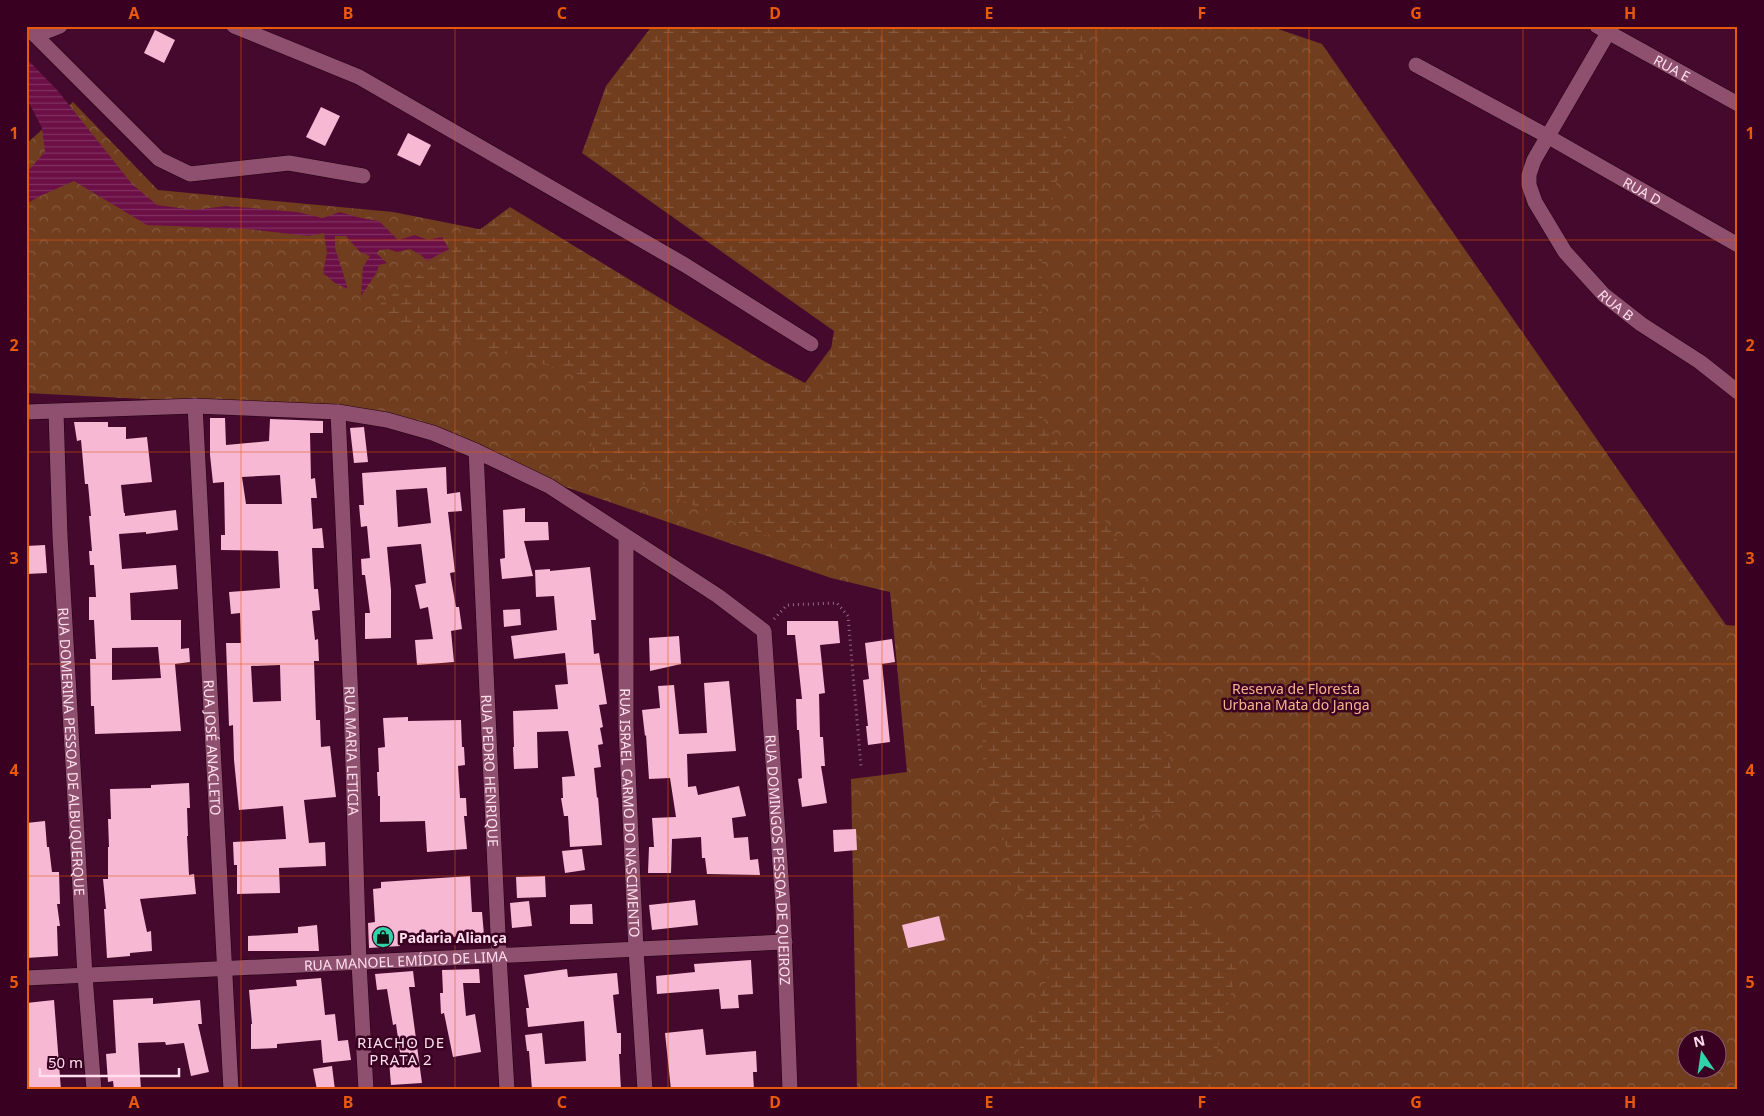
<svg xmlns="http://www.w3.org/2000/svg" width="1764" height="1116" font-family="'Noto Sans',sans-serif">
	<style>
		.forest { fill: url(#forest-crowns); fill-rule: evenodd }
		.wetland { fill: url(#wetland-marsh) }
		.water { fill: url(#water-rules) }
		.building { fill: #f7b8d4; fill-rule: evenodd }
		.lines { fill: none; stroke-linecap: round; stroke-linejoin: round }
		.minor-casing { stroke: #240013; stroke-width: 16 }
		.tertiary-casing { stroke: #240013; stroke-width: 16 }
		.path { stroke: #996a84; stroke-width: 3; stroke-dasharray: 1 4; stroke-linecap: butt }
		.minor { stroke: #8f4f6e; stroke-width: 15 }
		.tertiary { stroke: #8f4f6e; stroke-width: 15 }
		.grid { fill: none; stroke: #e8590c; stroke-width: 1; stroke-opacity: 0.55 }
		.labels { text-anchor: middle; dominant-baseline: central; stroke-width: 5; stroke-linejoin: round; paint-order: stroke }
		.street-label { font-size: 14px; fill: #fedfed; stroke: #390022 }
		.park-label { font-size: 14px; fill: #fbb48c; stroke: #390022 }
		.poi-label { font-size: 14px; font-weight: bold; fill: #fedfed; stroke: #390022; text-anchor: start }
		.neighbourhood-label { font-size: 15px; letter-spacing: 1px; fill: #fedfed; stroke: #390022 }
		.neatline { fill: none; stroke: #e8590c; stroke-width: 2 }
		.grid-label { font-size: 16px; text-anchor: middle; font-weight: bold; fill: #e8590c }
	</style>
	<defs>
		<pattern id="forest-crowns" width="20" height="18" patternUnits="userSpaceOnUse" patternTransform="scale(1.25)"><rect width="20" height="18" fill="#703d1e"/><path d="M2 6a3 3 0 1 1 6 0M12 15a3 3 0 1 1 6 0" fill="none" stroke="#85593f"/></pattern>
		<pattern id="wetland-marsh" width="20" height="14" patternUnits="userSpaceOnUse" patternTransform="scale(1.25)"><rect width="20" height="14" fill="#703d1e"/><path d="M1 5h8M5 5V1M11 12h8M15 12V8" fill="none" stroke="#85593f"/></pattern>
		<pattern id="water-rules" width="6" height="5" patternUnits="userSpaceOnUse" patternTransform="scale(1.25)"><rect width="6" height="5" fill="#6b0f46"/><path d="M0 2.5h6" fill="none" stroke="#813261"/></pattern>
	</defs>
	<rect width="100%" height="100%" fill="#44092c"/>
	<path class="forest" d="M969,26H1269L1322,44L1726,625L1738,626V1090H857L851,779L907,772L890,592L831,578L338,409L26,393V144L73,102L158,190L393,212L534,240L805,383L848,325ZM1686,1038H1716V1068H1686Z"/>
	<path class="wetland" d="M652,26H1090L1042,249L1041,415L1146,588L1176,804L1118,833L1240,956L1209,1084L1203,1090H1003L1052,966L1037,956L983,766L979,597L948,568L770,537L594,464L584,376L414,327L371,311L510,207L823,397L834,331L582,153L606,86Z"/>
	<path class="water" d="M26,58L58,91L132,184L157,205L194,210L226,206L297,212L323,218L340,212L361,218L379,221L398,240L415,235L428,240L442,237L449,249L427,261L421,255L410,249L397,252L388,249L379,250L377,254L387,263L379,265L377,272L361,296L363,267L370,256L360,252L346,236H335V248L348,289L335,283L323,273L327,253L324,233L308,236L248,229L147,225L74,181L40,196L26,204V173L45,152L42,128L26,97Z"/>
	<g class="building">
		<path d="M155,30L175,40L164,63L144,53Z"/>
		<path d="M321,107L340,116L325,146L306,137Z"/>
		<path d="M408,133L431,145L420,166L397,155Z"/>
		<path d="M210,418H225L226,445L269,441L270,419L323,421V433H310L311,479L315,478L317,498H311L313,529L322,528L324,548H312L314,589H318L320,610L312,611L315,640L318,639L319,661H314L316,720H320L321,747L330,746L336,797L304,800L309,843L325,842L326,866L279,868L280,893L237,894V865H234L233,842L286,839L283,806L239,810L234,760L233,725L229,726L226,643H241L240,613L231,614L229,592L280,588L278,551L221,550V535H225L224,482L213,483L210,455ZM280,475L282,504H246L242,477ZM280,665L281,701L253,702L251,666Z"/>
		<path d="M74,422H108V427H126V439L147,437L152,482L121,485L124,513H125V516L176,510L178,530L146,534V532L119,534L122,569L176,565L178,589L130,593L131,620H181V649L189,648L190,662L175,664L181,731L95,734L94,706H91L90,659H96L94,620H89V597H96L94,565H90L89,551H92L89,516H91L88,484H85L81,440L77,441ZM158,647L161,678L112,680V648Z"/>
		<path d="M364,427L368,462L354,463L350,428Z"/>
		<path d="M446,467L447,494L460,492L462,511L448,512L455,572L450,573L456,607H459L462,629L451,631L454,662L417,665L415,640L433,639L428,607L420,609L415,585L426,583L421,544L387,547L391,590V638L365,639V613H370L365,575H362L361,559L370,558L367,526L361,527L359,505H364L362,473ZM427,488L431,523L398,527L396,490Z"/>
		<path d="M525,508V522H548L549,540L524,541L533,576L502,579L500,559L505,558L503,510Z"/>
		<path d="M45,545L47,573L26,574V546Z"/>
		<path d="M590,567L596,620H591L594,654L599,653L607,704L599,705L603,727L600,728L603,744L598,745L601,767L594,768L597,798L598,797L602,845L570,847L568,816H564L561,798H563L562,777L575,776L568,731L537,732L538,768L514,769L513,747H514L513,711L558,709L555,685L568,684L565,653L514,659L511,636L557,630L554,596L536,597L535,570L550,569V571Z"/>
		<path d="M520,609L521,625L504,627L503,610Z"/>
		<path d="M787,621H838L840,643L820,645L825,693L819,694L820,737H823L825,766H821L827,803L802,807L798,779L802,778L799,730H797L796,699H802L795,635H787Z"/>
		<path d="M679,636L681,664L650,671L649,638Z"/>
		<path d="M892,639L895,662L882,664L890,742L868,745L866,726H868L863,680L869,679L865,643Z"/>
		<path d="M729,681L736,751L687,754L688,787L696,786L698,795L739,786L746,816L732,818L734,838L748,837L750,860L758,859L760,875L707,874L705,858H702L701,837L672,839L671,873H648L649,847H654L652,818L676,817L670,778L649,779L646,735L645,736L642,710L660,708L658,686L674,685L679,734L707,733L704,683Z"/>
		<path d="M408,717V721L461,720L462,747H464L465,765L458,766L460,798H466L467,816H464L467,849L427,852L425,821L380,822V796H378L377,772H379L378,748L385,747L383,718Z"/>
		<path d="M189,783L190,808H187L188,836H187L189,875L194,874L196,894L140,899L147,932L151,931L152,951L130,953V956L107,958L104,909H106L103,879H108V847H109L108,819H111L110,789L151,788V785Z"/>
		<path d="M45,821L47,847H49L52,872H59L60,904H57L60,926H57L58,956L26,958V823Z"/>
		<path d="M856,829L857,850L834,852L833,830Z"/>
		<path d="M582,849L585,870L565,873L562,851Z"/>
		<path d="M470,876L472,912H482L484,935L400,940V946L369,948L368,923L375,922L373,889L381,888V882Z"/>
		<path d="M545,876L546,897L517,898L516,877Z"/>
		<path d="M695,900L698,925L652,930L649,905Z"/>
		<path d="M529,901L532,926L512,928L510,903Z"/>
		<path d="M592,904L593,924H570V905Z"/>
		<path d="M939,916L945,940L908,948L902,925Z"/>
		<path d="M317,925L319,951H248V936L298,933V927Z"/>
		<path d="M751,960L753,994L738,995L739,1008L721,1009L719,989L657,994L656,976L695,972L694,964Z"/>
		<path d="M479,969L480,983H463L466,1016L475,1014L481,1052L453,1057L444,1013L441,1014L440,993H443L442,970Z"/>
		<path d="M567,969L568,977L617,973L619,994L613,995L617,1033H621V1054H619L621,1090H532L529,1051H527L525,1035L542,1033L545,1064L586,1061L584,1021L528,1027L526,1008H529L524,975Z"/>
		<path d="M413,971L415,987H409L422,1083L391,1085L389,1061L401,1060L396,1024L393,1025L387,989L377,990L375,974Z"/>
		<path d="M321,978L325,1015L335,1014L338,1041L348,1040L351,1060L323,1063L321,1040L277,1044V1048L251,1049V1024H252L249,990L297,986L296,980Z"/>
		<path d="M153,998V1004L200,1000L202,1024H198L209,1072L191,1076L184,1043L166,1045L165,1042L138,1043L141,1090H114L113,1081L108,1082L106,1054L116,1053L113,1000Z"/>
		<path d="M54,1000L61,1090H26V1003Z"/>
		<path d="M703,1029L706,1055L756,1051L757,1072H753L754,1090H671L665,1033Z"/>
		<path d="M332,1066L335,1090H317L313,1069Z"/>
	</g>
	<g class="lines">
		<g class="minor-casing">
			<g id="minor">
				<path d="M26,26L159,159L190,174L289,163L363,176"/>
				<path d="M234,26L359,77L685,265L811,344"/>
				<path id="s1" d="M1597,26L1738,104"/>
				<path id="s2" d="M1612,26L1534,160L1529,175V185L1535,202L1565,252L1604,295L1641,324L1700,362L1738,392"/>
				<path d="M37,35L60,26"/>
				<path id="s3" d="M1416,65L1547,136L1738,245"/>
				<path id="s4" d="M195,406L231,1090"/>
				<path id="s5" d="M26,412L195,406L338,412L387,420L433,433L476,451L549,486L718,596L764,631L783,907L790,1090"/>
				<path id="s6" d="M56,412L60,536L85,976L94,1090"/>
				<path id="s7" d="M338,412L351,701L359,963L366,1090"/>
				<path id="s8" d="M476,451L499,956L507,1090"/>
				<path id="s9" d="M626,537V726L636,950L645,1090"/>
			</g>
		</g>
		<g class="tertiary-casing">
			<g id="tertiary">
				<path id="s10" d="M26,978L785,942"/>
			</g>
		</g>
		<path class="path" d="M774,619L787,605L837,603L848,616L861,766"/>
		<use href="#minor" class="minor"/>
		<use href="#tertiary" class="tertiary"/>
	</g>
	<path class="grid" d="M241,26V1090M455,26V1090M668,26V1090M882,26V1090M1096,26V1090M1309,26V1090M1523,26V1090M26,240H1738M26,452H1738M26,664H1738M26,876H1738"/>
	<defs>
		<g id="shop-disc" transform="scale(1.125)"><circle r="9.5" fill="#30d4a9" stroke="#390022"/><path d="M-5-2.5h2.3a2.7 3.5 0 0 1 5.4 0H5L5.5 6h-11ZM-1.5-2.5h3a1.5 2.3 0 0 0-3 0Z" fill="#111"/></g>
	</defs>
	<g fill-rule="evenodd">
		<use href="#shop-disc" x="383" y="937"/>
	</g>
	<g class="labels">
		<g class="street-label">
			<text stroke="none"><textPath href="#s1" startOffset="86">RUA E</textPath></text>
			<text stroke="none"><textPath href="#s3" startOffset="259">RUA D</textPath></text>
			<text stroke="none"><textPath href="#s2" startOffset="331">RUA B</textPath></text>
			<text stroke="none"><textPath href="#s4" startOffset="342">RUA JOSÉ ANACLETO</textPath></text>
			<text stroke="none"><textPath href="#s6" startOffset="340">RUA DOMERINA PESSOA DE ALBUQUERQUE</textPath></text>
			<text stroke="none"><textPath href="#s7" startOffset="339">RUA MARIA LETICIA</textPath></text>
			<text stroke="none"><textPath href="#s8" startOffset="320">RUA PEDRO HENRIQUE</textPath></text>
			<text stroke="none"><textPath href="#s9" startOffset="276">RUA ISRAEL CARMO DO NASCIMENTO</textPath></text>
			<text stroke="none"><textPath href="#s5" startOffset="1026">RUA DOMINGOS PESSOA DE QUEIROZ</textPath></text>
			<text stroke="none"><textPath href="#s10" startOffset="380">RUA MANOEL EMÍDIO DE LIMA</textPath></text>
		</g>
		<g class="park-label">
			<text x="1296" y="688">Reserva de Floresta<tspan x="1296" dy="16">Urbana Mata do Janga</tspan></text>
		</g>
		<g class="poi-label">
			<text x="399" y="937">Padaria Aliança</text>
		</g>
		<g class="neighbourhood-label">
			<text x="401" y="1042">RIACHO DE<tspan x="401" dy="17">PRATA 2</tspan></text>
		</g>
	</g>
	<rect width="1764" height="1116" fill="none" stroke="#390022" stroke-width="55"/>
	<g transform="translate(1702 1054) rotate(347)"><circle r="24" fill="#390022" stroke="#885973"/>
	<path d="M0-4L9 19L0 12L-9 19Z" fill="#30d4a9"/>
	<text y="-8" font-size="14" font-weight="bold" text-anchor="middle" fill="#fedfed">N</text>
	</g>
	<path d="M40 1068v8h139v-8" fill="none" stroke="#fedfed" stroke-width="2.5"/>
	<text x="48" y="1068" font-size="15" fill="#fedfed" stroke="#390022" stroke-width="4" paint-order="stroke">50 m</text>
	<rect x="28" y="28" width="1708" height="1060" class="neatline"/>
	<g class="grid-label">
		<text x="134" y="19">A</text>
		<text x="348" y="19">B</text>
		<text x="562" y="19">C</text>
		<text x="775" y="19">D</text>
		<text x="989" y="19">E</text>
		<text x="1202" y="19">F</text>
		<text x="1416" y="19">G</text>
		<text x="1630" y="19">H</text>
		<text x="14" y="139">1</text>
		<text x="1750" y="139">1</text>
		<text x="14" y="351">2</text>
		<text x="1750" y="351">2</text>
		<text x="14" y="564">3</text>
		<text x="1750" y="564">3</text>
		<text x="14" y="776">4</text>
		<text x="1750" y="776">4</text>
		<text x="14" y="988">5</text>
		<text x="1750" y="988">5</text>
		<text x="134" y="1108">A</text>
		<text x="348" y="1108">B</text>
		<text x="562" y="1108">C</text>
		<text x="775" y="1108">D</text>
		<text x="989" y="1108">E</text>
		<text x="1202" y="1108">F</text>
		<text x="1416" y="1108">G</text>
		<text x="1630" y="1108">H</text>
	</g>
</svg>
